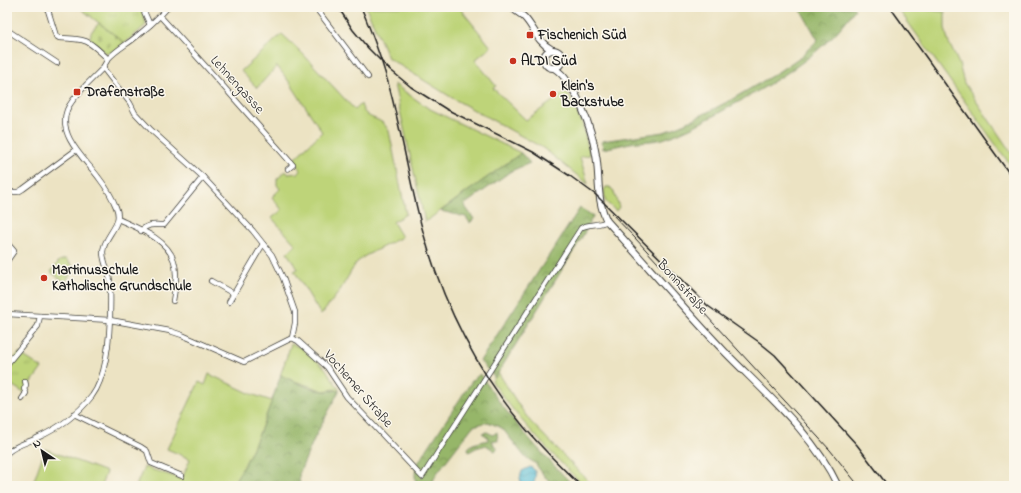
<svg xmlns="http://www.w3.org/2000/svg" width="1021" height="493" font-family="'Indie Flower',sans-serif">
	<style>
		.grass { fill: #bed479; stroke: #6d784a }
		.forest { fill: url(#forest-crowns); stroke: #596942 }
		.cemetery { fill: url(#cemetery-stones); stroke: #6d784a }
		.park { fill: url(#park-tufts); stroke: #6d784a }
		.water { fill: url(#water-waves); stroke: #3a6d79 }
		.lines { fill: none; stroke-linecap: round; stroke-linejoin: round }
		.minor-casing { stroke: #3b3a35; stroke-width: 6 }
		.major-casing { stroke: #3b3a35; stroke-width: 8 }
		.minor { stroke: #fff; stroke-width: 4.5 }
		.major { stroke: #fff; stroke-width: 6 }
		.tram { stroke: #1c1c1c; stroke-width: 1 }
		.rail { stroke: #1c1c1c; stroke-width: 1.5 }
		.poi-dot { fill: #c8321e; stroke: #fbf7ec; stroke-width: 1.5 }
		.labels { text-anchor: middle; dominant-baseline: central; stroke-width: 3; stroke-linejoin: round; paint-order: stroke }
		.poi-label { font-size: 14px; font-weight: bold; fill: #1c1c1c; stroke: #fbf7ec; text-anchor: start }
		.street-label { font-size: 14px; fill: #1c1c1c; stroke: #fbf7ec }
	</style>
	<defs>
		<pattern id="forest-crowns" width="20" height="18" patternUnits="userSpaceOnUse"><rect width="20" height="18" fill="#96b669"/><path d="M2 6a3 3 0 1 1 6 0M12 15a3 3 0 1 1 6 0" fill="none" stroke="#7a9356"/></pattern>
		<pattern id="cemetery-stones" width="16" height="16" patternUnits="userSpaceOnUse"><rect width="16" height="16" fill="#bed479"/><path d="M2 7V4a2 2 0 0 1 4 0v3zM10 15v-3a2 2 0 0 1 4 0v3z" fill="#a3b568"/></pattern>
		<pattern id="park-tufts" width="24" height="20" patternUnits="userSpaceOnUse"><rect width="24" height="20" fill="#bed479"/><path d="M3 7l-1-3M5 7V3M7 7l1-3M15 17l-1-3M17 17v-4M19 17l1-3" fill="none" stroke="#a3b568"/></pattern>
		<pattern id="water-waves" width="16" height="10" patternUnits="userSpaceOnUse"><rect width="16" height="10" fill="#58bed6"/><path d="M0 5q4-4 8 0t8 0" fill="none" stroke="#489aad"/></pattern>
	</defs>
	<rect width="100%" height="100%" fill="#fbf7ec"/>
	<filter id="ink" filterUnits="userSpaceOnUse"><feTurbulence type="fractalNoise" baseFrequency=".025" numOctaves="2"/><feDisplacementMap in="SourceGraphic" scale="8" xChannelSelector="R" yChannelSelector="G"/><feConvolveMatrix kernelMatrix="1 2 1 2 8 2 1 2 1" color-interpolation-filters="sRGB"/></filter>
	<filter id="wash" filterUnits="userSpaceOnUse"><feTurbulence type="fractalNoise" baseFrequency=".012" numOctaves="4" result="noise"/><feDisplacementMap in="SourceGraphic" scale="16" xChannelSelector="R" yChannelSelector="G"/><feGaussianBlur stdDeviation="0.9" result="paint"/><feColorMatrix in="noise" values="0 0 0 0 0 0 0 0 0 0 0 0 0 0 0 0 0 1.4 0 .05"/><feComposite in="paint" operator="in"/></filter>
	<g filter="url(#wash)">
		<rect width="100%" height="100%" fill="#ece3c3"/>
		<g class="grass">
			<path d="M366,7H459L491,47L475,60L496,86L493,88L526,120L567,91L582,123L590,155L580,157L588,184L543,148L454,99L388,58Z"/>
			<path d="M897,7H916L922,9L945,12V28L948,41L959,64L964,83L1014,157V170Z"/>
			<path d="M282,34L302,53L355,110L361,104C365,119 373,116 383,123C385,125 387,128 389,131L406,214L393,222L402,237L365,256L356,263L339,292L321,315L295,272L294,271L298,269L287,253L296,245L272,218L282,210L272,197L280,189L277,185V179L286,171L288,174L299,173L301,171L293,160L322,132L290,83L277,66L257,88L241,71Z"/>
			<path d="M394,84L428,108L521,153L425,222Z"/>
			<path d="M606,187H610L613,190L619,207L616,211L605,201L604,190Z"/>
			<path d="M291,344L300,347L325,368L339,389V391L334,389L324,391L280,376Z"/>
			<path d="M498,372L518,404L530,421L593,486H584C551,453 518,420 492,381Z"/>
			<path d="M209,374L251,394L272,401C260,431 250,460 231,486H136L144,467L182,479L190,459L167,449L199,382L205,385Z"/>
			<path d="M45,449L106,472L101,486H32Z"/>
		</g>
		<g class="forest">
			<path d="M799,7H853L855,9C824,55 773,83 726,109C706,120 685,132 663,139C652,142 641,141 630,143C621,145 612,147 603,149L602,141L664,132L686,123L729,101L775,74L800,57L818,40Z"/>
			<path d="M521,153L530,163L511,171L464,205L474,219L470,223L466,217L441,211Z"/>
			<path d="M580,208L593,216L581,239L495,378L480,361Z"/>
			<path d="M480,374C507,416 539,451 574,486H556L545,477L535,463L525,457L502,428L488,422L473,426L437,473L433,481L437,486H416L415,475L416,466L458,402L472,381Z"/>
			<path d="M281,375C289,380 314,390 323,391C329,392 333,389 339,391L314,439L299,474L300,486H231C255,453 267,413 281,375Z"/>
			<path d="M487,432L493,435L497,432L498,441L492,440L494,445L498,448L495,451L486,445L476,448L469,452L468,448L473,444L488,440V437L482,433Z"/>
		</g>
		<path class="cemetery" d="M99,23L125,43L112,53H106L90,39L91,32Z"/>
		<g class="park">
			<path d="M83,7H140L144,15L146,25L125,43L81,9Z"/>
			<path d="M66,259L75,268L66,281L64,282L51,272L59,261Z"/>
			<path d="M19,353L42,368L24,393L7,382V367Z"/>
		</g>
		<path class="water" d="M530,467C539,470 534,479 534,486H522L520,478L522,471Z"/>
	</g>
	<g filter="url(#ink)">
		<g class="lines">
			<g class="minor-casing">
				<g id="minor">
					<path d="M47,7L56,36L59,38C87,39 87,39 108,59"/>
					<path d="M142,7L150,25"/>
					<path d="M315,7L368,77"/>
					<path d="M160,16L208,69L293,165L288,169"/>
					<path d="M7,30L57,63"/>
					<path d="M103,68L130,103L135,113L151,130L203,177L253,231L272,255L283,278L295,312V323L292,338"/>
					<path d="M7,192H18L23,189L76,150"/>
					<path d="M118,219C137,228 167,238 174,261C178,274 175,289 173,301"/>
					<path d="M141,231C148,223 155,225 164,225L203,177"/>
					<path d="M7,243L14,251L7,261"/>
					<path d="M211,281L234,294"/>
					<path d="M229,302L263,244"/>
					<path d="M7,314L110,320L170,331L182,335L244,362L292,338L298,341L327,367L347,397L422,477L581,228C588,223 599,226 607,221"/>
					<path d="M7,364L38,326L40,316"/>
					<path d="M22,399L26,393L24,389L26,385L25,381"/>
					<path d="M74,414L141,447L147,451L151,463L182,476"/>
					<path d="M7,453C16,445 26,443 37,438C57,429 78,414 92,396C111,370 111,313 110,281C109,271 103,262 103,252C104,234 124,226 116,207C112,197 106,187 99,178C86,160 57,136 67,110C71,100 80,92 87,84C92,79 97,74 102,69C104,66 106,62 108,59C115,51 124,46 132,40C145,30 157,20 168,7"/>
				</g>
			</g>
			<g class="major-casing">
				<g id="major">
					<path d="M511,7C515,11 520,13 524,17C534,27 537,42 551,49"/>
					<circle cx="553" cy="59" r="9"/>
					<path d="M554,68C576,82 592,130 596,155C600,176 596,201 607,221C646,264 684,309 725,352C765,393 813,433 838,486"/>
				</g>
			</g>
			<use href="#minor" class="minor"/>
			<use href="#major" class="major"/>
			<path class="tram" d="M611,213L635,238L830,450L859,486"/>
			<g class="rail">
				<path d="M338,7L353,30L368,48L388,68L411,87L446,109L533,152L570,176L596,195L708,306L759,342L775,355L857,445L888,486"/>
				<path d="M361,7C375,40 387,74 395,110C406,154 413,199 426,242C446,310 479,373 524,427C542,448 561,467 581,486"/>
				<path d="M890,7L1014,180"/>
			</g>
		</g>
	</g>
	<g class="poi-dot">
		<rect x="526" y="31" width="8" height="8" rx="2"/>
		<circle cx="513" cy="61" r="4"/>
		<rect x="73" y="88" width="8" height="8" rx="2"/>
		<circle cx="553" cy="94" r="4"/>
		<circle cx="44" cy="278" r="4"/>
	</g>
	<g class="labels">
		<g class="poi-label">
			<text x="538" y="35">Fischenich Süd</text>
			<text x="521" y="61">ALDI Süd</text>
			<text x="561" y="86">Klein's<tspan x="561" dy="16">Backstube</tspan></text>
			<text x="85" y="92">Drafenstraße</text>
			<text x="52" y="270">Martinusschule<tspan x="52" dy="16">Katholische Grundschule</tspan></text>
		</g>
		<g class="street-label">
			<text transform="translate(237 85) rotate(48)">Lehnengasse</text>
			<text transform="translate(682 287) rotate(48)">Bonnstraße</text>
			<text transform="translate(358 389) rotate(49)">Vochemer Straße</text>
		</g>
	</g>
	<rect width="1021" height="493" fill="none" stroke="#fbf7ec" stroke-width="24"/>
	<g transform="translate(42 451) rotate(325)" stroke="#fbf7ec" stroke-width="3" paint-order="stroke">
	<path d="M0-3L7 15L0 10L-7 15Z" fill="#1c1c1c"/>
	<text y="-6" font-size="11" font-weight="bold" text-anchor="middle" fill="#1c1c1c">N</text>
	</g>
</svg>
